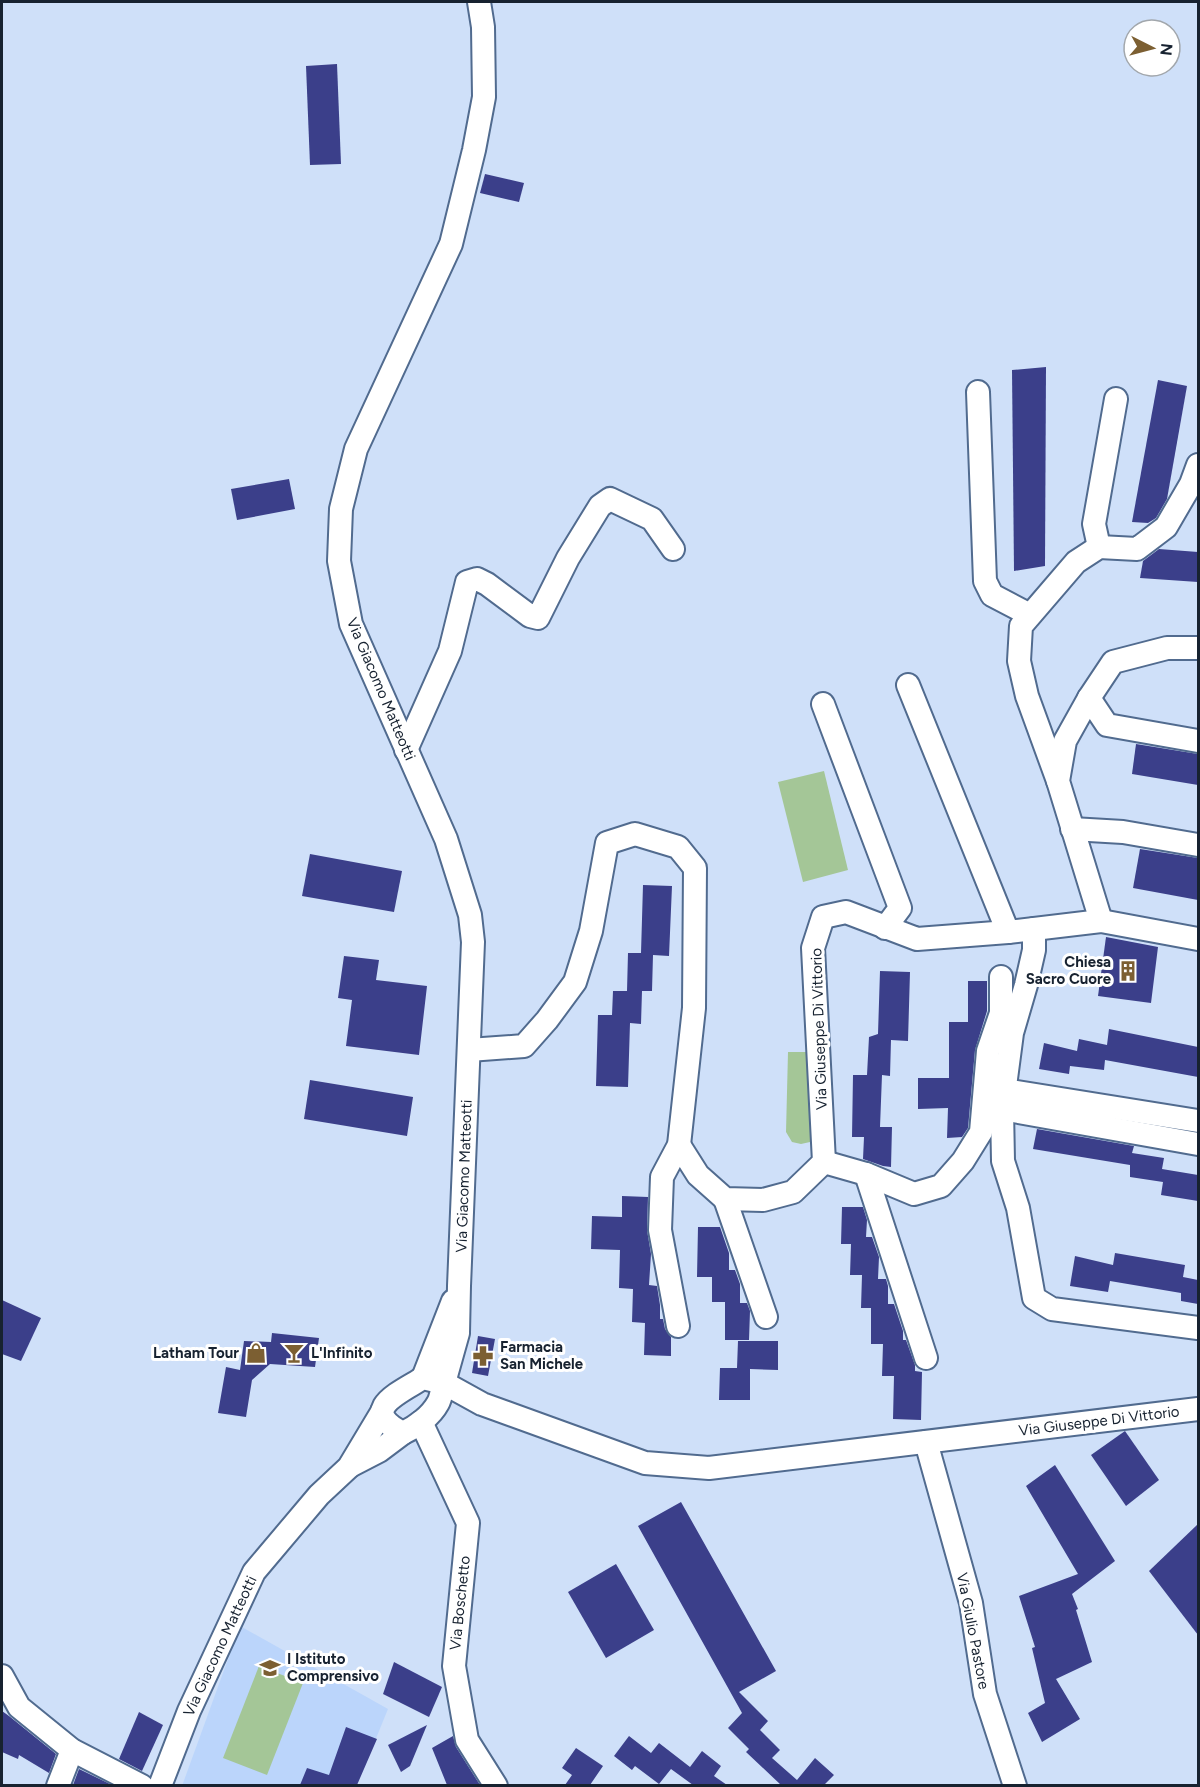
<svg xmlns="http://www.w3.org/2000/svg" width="1200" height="1787" font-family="Figtree,sans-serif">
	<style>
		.built { fill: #bbd5fb }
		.green { fill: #a4c697 }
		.building { fill: #3b3f8a }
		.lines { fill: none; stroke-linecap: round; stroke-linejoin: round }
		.minor-casing { stroke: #516b8f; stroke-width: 26 }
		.minor { stroke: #fff; stroke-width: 22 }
		.labels { text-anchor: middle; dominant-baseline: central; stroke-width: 6; stroke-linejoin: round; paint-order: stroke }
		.street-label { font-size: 15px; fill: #172230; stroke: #fff }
		.poi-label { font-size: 15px; font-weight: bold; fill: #172230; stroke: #fff; text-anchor: start }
	</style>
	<rect width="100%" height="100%" fill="#cfe0f9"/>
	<path class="built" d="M240,1626L388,1709L357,1785L182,1786Z"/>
	<g class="green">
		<path d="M824,771L848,870L803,882L778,782Z"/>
		<path d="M788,1052H816L814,1132L810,1142L801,1144L792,1142L786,1132Z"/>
		<path d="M259,1666L303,1683L267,1775L223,1758Z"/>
	</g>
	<g class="building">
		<path d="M337,64L341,164L310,165L306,66Z"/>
		<path d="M485,174L524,183L519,202L480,193Z"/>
		<path d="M1046,367L1045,566L1014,571L1012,370Z"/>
		<path d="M1158,380L1187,386L1167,499L1156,518L1148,523L1132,522Z"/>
		<path d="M289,479L295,509L237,520L231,489Z"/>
		<path d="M1159,549L1198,552V582L1140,578L1143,561Z"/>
		<path d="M1136,744L1198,754V785L1132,774Z"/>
		<path d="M1140,849L1198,858V900L1133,888Z"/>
		<path d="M310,854L402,871L394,912L302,896Z"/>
		<path d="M643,885L672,886L669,956L653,955L652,991H642L641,1024L630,1023L628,1087L596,1086L598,1015H612L613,991H627L628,953H641Z"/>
		<path d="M1106,937L1158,947L1151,1003L1098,996Z"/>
		<path d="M344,956L379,960L376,980L427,986L419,1055L346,1046L352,1000L338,998Z"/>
		<path d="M880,971L910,972L908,1041L891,1040L890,1076L882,1075L880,1127H892L891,1167L883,1166L863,1159L864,1137H852L853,1075H867L869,1037L878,1034Z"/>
		<path d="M968,981H987V1011L975,1050L968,1128L962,1137L947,1138L948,1108L918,1109V1078H949V1022H968Z"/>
		<path d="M1109,1029L1198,1047V1077L1105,1060L1104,1070L1070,1066L1069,1074L1039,1069L1044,1043L1077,1051L1079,1039L1107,1045Z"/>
		<path d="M310,1080L413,1097L407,1136L304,1119Z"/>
		<path d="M1037,1129L1134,1146L1132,1153L1164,1158L1162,1169L1198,1175V1201L1161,1195L1163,1182L1130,1177V1165L1033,1149Z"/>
		<path d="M622,1196L648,1197L647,1230L651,1254L649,1285L657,1286L660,1305V1319H663L665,1329L671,1337V1356L644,1355L645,1323L632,1322L633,1289L619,1288L620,1250L591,1249L592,1216L622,1217Z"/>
		<path d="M842,1207H863L867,1220L866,1237H872L879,1257L878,1279H886L888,1286V1304H894L903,1331V1340H906L915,1365V1371L922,1372L921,1420L893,1419L894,1376H882L883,1344H871V1308H861L862,1275H850L851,1244H841Z"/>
		<path d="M698,1227H720L729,1253V1270H735L740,1284V1303H747L750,1311L749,1340H725V1302H712V1277H697Z"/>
		<path d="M1115,1253L1185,1265L1183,1277L1198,1280V1304L1181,1301V1293L1110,1281L1108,1292L1070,1286L1075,1256L1113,1265Z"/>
		<path d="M2,1300L41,1318L21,1361L2,1354Z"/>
		<path d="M272,1333L319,1338L315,1367L270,1364L252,1380L246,1417L218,1413L226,1367L240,1370L244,1341L271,1342Z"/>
		<path d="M478,1336L495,1339L488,1376L472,1373Z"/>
		<path d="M738,1341H778V1370L750,1369V1400H719L720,1368H737Z"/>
		<path d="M1125,1431L1159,1480L1126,1506L1091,1455Z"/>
		<path d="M1055,1465L1115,1561L1072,1594L1078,1609L1076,1610L1092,1662L1056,1679L1080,1719L1042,1742L1028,1713L1045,1703L1032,1648L1035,1647L1019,1596L1078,1574L1026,1486Z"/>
		<path d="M681,1502L776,1671L739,1692L768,1721L760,1730L780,1750L772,1758L797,1780L815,1758L834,1775L824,1785H781L746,1752L749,1749L728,1728L742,1713L638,1526Z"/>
		<path d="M1198,1524V1635L1149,1571Z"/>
		<path d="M616,1564L654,1630L606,1658L568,1592Z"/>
		<path d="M394,1662L442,1687L429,1717L383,1694Z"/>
		<path d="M2,1711L9,1716L56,1754L49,1773L19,1755L18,1759L2,1752Z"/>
		<path d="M139,1712L163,1725L142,1771L119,1759Z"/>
		<path d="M427,1725L410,1766L401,1772L388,1745Z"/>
		<path d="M346,1727L377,1739L357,1785H300L307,1768L329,1775Z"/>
		<path d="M453,1736L456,1747L480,1785H447L432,1748Z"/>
		<path d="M629,1736L651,1753L659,1743L690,1767L702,1751L721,1766L714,1776L727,1785H693L671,1769L659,1784L635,1766L632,1770L614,1756Z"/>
		<path d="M576,1748L603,1766L590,1785H565L572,1775L562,1768Z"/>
		<path d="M79,1769L112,1785H73Z"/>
	</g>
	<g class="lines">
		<g class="minor-casing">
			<g id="minor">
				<path d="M479,2L483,27L484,97L474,150L451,244L356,449L341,509L339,561L351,624L446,839L470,915L473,942L459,1286L458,1333L444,1383L482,1404L645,1463L709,1468L1198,1409"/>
				<path d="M978,392L985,581L992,595L1030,615"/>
				<path d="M1099,547L1094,524L1116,399"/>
				<path d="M908,685L1008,932"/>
				<path d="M1089,698L1107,725L1198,741"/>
				<path d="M823,704L900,908L885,928"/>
				<path d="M406,750L450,651L467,582L477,579L487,584L530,616L538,618L568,558L600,506L610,499L652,519L673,549"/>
				<path d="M1058,781L1027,696L1019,661L1021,626L1076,562L1099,547L1137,549L1166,527L1191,484L1198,465"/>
				<path d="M1072,829L1123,832L1198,845"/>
				<path d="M1101,921L1058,781L1065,741L1089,698L1113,662L1167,648H1198"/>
				<path d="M1034,929V950L1026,985L1012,1033L1002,1109L1003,1161L1018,1208L1034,1298L1052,1309L1198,1328"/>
				<path d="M469,1050L524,1046L547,1020L575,982L591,931L607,843L635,834L678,847L695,868L694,1008L679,1145L662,1177L660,1230L678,1326"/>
				<path d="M1004,1090L1198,1121"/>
				<path d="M1002,1109L1198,1144"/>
				<path d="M679,1145L698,1175L725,1199L763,1200L793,1192L824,1162L813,948L823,917L846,912L917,939L1008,932L1101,921L1198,939"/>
				<path d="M824,1162L866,1174L914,1194L941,1186L963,1161L981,1132L988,1051L1001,1013V977"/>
				<path d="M866,1174L926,1358"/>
				<path d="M725,1199L766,1317"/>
				<path d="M423,1378L444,1383C442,1389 441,1398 438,1403C431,1416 416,1427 403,1433C357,1410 399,1393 423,1378Z"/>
				<path d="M423,1378L453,1301"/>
				<path d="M421,1422L468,1523L454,1666L467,1740L496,1786"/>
				<path d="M926,1442L971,1603L985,1694L1015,1786"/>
				<path d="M350,1466L379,1451L403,1433"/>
				<path d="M2,1676L19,1707L72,1750L142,1786"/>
				<path d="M58,1786L72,1750"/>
				<path d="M160,1786L189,1711L254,1572L319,1495L349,1467L382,1412"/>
			</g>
		</g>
		<use href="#minor" class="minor"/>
	</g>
	<defs>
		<g id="building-bare" transform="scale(1.62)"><path d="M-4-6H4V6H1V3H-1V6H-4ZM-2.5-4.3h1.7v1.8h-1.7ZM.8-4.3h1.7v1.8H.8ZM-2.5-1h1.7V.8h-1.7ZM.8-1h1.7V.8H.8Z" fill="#7c5f32" stroke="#fff" stroke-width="2.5" paint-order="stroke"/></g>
		<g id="shop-bare" transform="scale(1.62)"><path d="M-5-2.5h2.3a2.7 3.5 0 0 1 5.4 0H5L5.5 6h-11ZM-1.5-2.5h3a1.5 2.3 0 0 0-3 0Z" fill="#7c5f32" stroke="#fff" stroke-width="2.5" paint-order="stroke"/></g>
		<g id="bar-bare" transform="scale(1.62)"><path d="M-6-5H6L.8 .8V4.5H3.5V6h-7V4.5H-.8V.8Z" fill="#7c5f32" stroke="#fff" stroke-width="2.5" paint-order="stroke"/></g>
		<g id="pharmacy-bare" transform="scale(1.62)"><path d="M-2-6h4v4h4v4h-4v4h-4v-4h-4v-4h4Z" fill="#7c5f32" stroke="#fff" stroke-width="2.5" paint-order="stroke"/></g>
		<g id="school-bare" transform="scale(1.62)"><path d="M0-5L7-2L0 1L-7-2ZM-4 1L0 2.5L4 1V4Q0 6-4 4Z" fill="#7c5f32" stroke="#fff" stroke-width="2.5" paint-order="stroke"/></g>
	</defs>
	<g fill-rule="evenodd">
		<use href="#building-bare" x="1128" y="971"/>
		<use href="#shop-bare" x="256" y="1353"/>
		<use href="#bar-bare" x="294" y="1353"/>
		<use href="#pharmacy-bare" x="483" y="1356"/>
		<use href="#school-bare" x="270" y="1668"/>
	</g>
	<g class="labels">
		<g class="street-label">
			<text transform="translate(381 689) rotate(67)">Via Giacomo Matteotti</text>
			<text transform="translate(819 1029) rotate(-92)">Via Giuseppe Di Vittorio</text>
			<text transform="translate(464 1176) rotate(-88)">Via Giacomo Matteotti</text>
			<text transform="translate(1099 1421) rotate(-7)">Via Giuseppe Di Vittorio</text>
			<text transform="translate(460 1603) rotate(-84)">Via Boschetto</text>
			<text transform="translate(973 1631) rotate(79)">Via Giulio Pastore</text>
			<text transform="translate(220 1646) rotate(-65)">Via Giacomo Matteotti</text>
		</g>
		<g class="poi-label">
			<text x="1111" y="962" text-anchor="end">Chiesa<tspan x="1111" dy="17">Sacro Cuore</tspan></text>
			<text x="500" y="1347">Farmacia<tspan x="500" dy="17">San Michele</tspan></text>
			<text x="239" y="1353" text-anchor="end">Latham Tour</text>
			<text x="311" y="1353">L'Infinito</text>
			<text x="287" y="1659">I Istituto<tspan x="287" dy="17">Comprensivo</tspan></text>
		</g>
	</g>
	<rect width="1200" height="1787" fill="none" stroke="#172230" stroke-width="6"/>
	<g transform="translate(1152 48) rotate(96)"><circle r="28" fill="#ffffff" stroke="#a2a7ac" stroke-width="1.5"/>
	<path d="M0-4.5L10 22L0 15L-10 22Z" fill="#7c5f32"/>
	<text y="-9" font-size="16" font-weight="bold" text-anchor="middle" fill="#172230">N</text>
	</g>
</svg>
